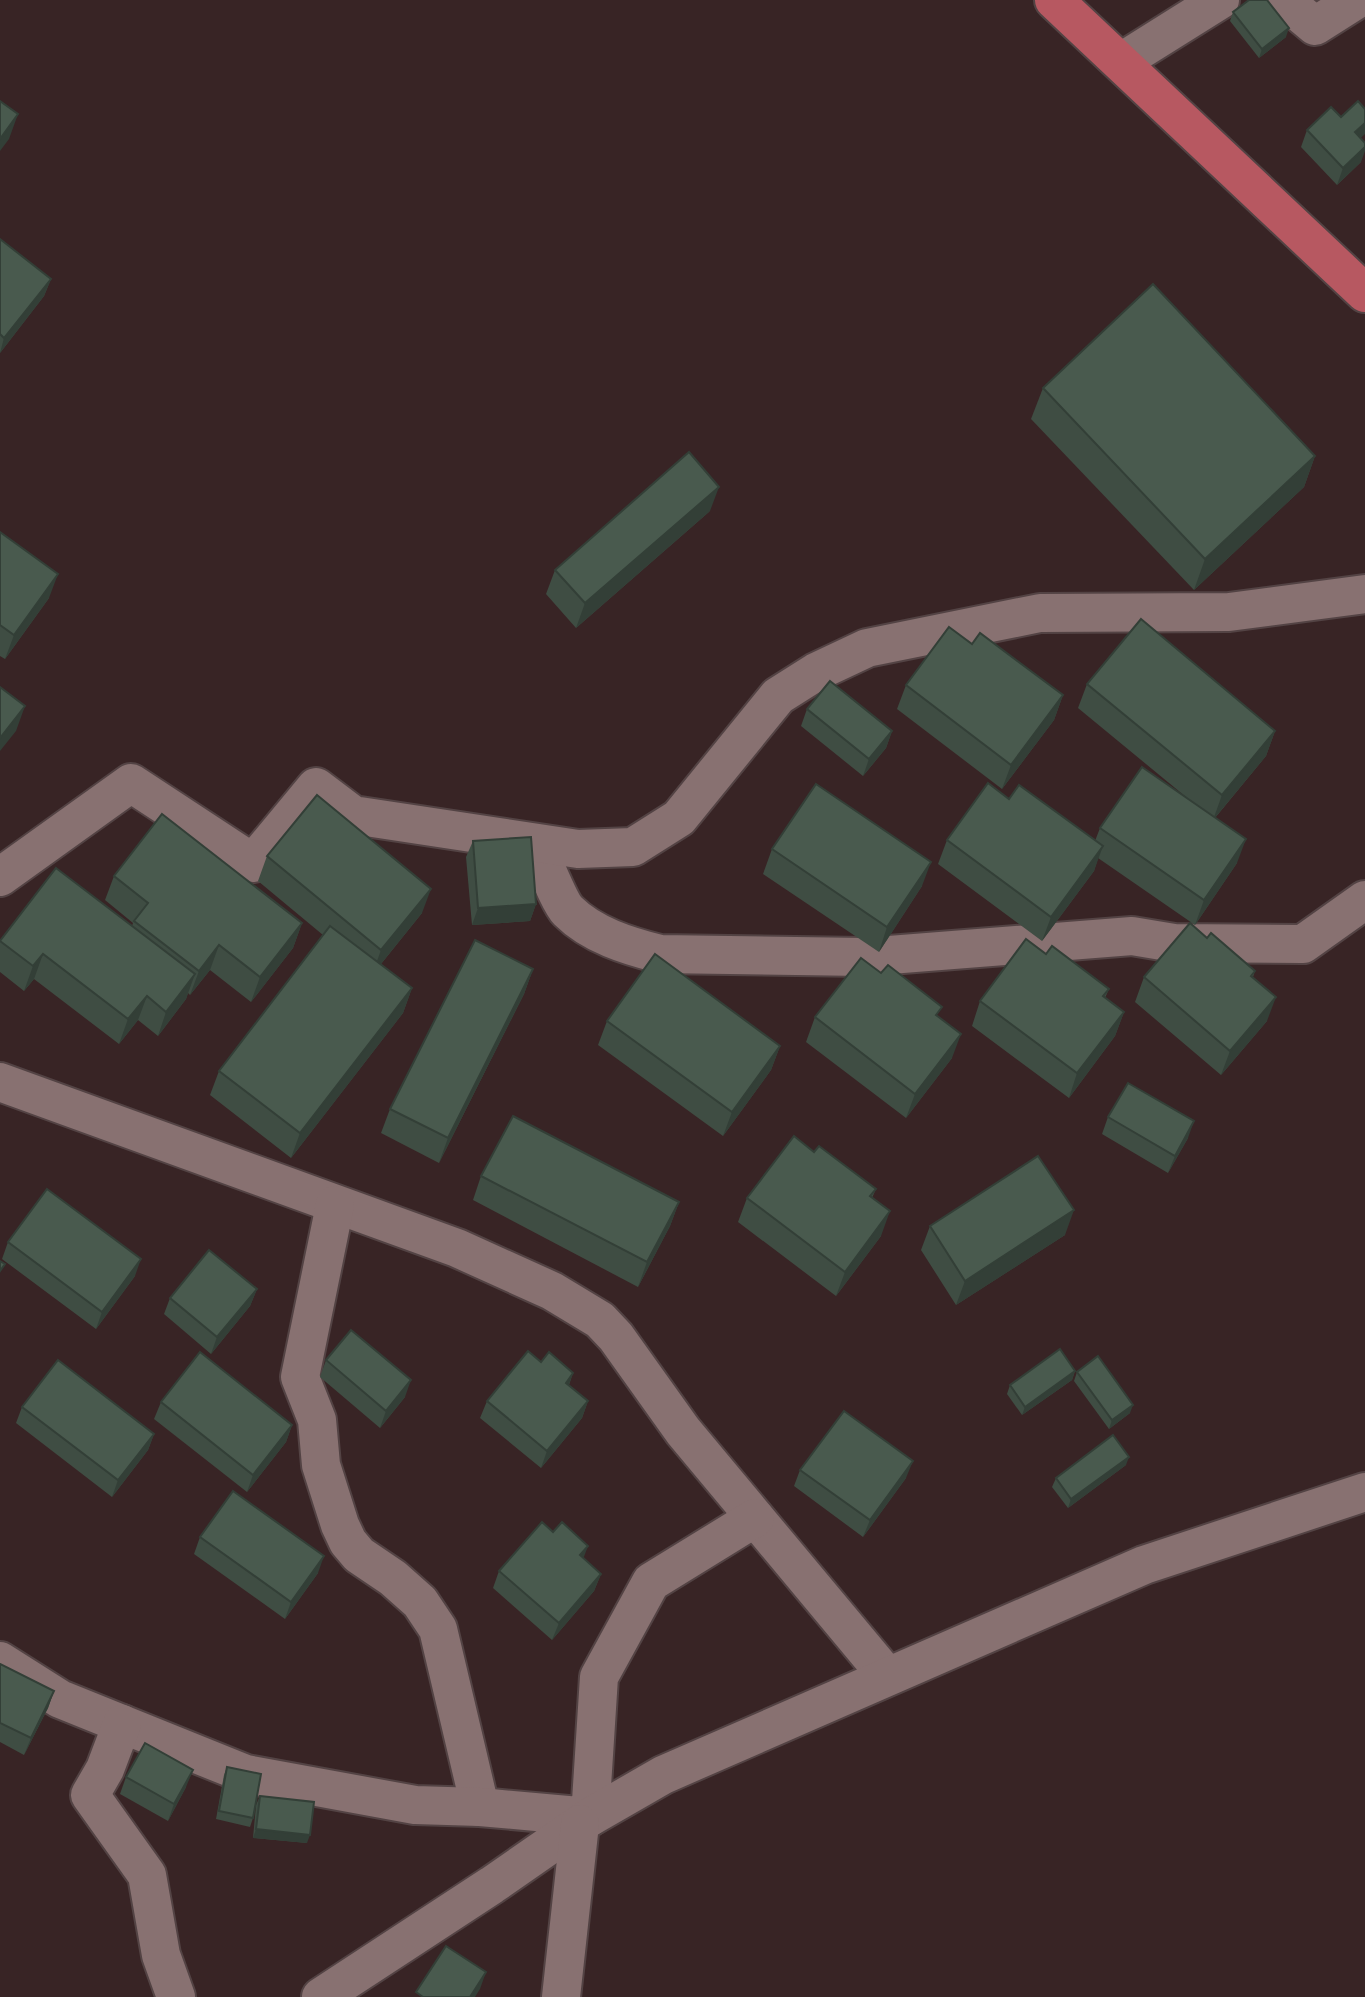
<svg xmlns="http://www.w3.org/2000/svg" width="1365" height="1997" font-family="'Noto Serif',serif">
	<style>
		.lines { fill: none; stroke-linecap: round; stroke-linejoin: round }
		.street-casing { stroke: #534344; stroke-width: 42 }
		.primary-casing { stroke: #534344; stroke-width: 42 }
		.street { stroke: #887171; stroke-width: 38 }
		.primary { stroke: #b75861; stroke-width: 38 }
		.wall { fill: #3f4d43 }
		.shaded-wall { fill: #333f37 }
		.building { fill: #495a4e; stroke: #333f37; stroke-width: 2 }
	</style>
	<rect width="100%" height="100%" fill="#382425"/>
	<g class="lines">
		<g class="street-casing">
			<g id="street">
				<path d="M1284,0L1315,26L1356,0"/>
				<path d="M1121,62L1220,0"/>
				<path d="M535,843C542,857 559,902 568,911C592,935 628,946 660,954L864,957L1132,936L1174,943L1303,944L1365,900"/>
				<path d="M0,877L131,783L253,863L316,787L353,815L578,849L633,847L679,818L778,696L816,672L867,648L1040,613L1229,612L1365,594"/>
				<path d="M0,1082L457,1248L552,1291L600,1320L616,1337L683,1431L887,1676"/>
				<path d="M335,1205L300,1377L317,1420L321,1465L340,1525L348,1542L359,1555L393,1578L420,1602L438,1629L480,1807"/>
				<path d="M0,1661L60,1699L246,1774L415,1805L480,1807L590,1817L599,1677L651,1582L755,1518"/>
				<path d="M122,1724L105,1769L90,1795L147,1875L161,1955L176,1997"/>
				<path d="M321,1997L492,1885L590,1817L663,1775L1144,1565L1365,1492"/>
				<path d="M561,1997L580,1824"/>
			</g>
		</g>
		<g class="primary-casing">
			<path id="primary" d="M1054,0L1365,293"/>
		</g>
		<use href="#street" class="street"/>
		<use href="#primary" class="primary"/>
	</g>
	<g class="wall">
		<path d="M1233,12L1286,37L1259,58L1230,21Z"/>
		<path d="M1307,130L1361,138V162L1337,185L1301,147Z"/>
		<path d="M0,239L51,279L44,296L0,353Z"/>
		<path d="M1043,388L1315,456L1304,487L1194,590L1031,419Z"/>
		<path d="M710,511L576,628L546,594L555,570Z"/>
		<path d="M0,532L49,598L5,659L0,656Z"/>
		<path d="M972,644L1063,695L1054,720L1002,789L897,709L906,685Z"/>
		<path d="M1087,684L1275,731L1266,756L1215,818L1237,863L1195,925L1098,858L1094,871L1042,941L938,864L947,840L1009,799L1095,841L1100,828L1186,797L1078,708Z"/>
		<path d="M807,709L892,731L886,748L863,776L801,726Z"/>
		<path d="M473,841L536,904L530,921L472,925L466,857Z"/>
		<path d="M772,849L922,886L879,952L763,874Z"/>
		<path d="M267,856L422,913L381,964L412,988L403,1013L291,1158L210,1095L219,1071L323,935L258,881Z"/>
		<path d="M114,876L302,923L293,948L251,1002L210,970L190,995L188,993L186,999L158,1036L138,1020L119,1044L34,979L24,991L0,972V941L132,926L133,923L105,900Z"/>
		<path d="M1207,938L1255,971L1253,977L1267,1021L1221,1075L1135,1002L1144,977Z"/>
		<path d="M1046,954L1109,989L1105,998L1124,1012L1115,1036L1069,1098L972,1026L980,1001Z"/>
		<path d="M533,969L524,994L439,1163L381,1133L390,1109Z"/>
		<path d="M815,1017H938L952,1058L906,1118L806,1042Z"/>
		<path d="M607,1021L780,1046L771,1070L723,1136L598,1045Z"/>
		<path d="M1108,1117L1188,1138L1168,1173L1102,1134Z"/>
		<path d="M814,1152L876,1189L872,1198L881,1236L836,1296L738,1222L747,1198Z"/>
		<path d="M481,1176L679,1202L670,1226L638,1287L473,1200Z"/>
		<path d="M930,1226L1065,1235L956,1305L921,1250Z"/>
		<path d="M8,1242L135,1276L96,1329L2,1259Z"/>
		<path d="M257,1289L250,1306L211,1354L164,1314L170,1298Z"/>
		<path d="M326,1360L405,1397L380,1428L320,1377Z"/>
		<path d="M541,1362L573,1373L569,1385L588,1401L582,1418L541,1468L480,1418L487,1401Z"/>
		<path d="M1075,1371L1072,1380L1022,1415L1007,1394L1010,1385Z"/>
		<path d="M1077,1372L1130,1413L1109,1429L1074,1381Z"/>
		<path d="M161,1402L292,1425L286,1442L247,1492L154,1419Z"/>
		<path d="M22,1407L154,1434L148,1450L112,1497L16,1423Z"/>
		<path d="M1126,1465L1068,1508L1052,1487L1056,1478Z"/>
		<path d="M800,1470L906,1478L863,1537L794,1486Z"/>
		<path d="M200,1537L318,1573L285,1619L194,1554Z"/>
		<path d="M583,1558L601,1574L594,1591L552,1640L493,1588L499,1571Z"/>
		<path d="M0,1664L54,1691L48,1708L24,1755L0,1742Z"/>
		<path d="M227,1767L253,1818L250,1827L216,1819L224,1775Z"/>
		<path d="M126,1777L186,1787L168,1821L120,1794Z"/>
		<path d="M260,1796L307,1843L253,1838L256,1805Z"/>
	</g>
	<g class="shaded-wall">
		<path d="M1289,28L1286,37L1259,58L1262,49Z"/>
		<path d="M18,114L9,139L0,151V139Z"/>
		<path d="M1365,123V134L1349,149L1355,132Z"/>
		<path d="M1365,147V151L1361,162L1337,185L1343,168Z"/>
		<path d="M51,279L44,296L0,353L4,338Z"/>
		<path d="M1315,456L1304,487L1194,590L1205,559Z"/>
		<path d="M719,487L710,511L576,628L585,603Z"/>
		<path d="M58,574L49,598L5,659L14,635Z"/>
		<path d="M1063,695L1054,720L1002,789L1011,765Z"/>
		<path d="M25,706L16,731L0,751V738Z"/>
		<path d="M892,731L886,748L863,776L869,759Z"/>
		<path d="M1275,731L1266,756L1213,820L1222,795Z"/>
		<path d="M1246,839L1237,863L1195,925L1204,900Z"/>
		<path d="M1103,846L1094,871L1042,941L1051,917Z"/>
		<path d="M931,862L922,886L879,952L887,927Z"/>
		<path d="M431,889L422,913L372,975L381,950Z"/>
		<path d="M536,904L530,921L472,925L478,908Z"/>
		<path d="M302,923L293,948L251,1002L260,977Z"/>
		<path d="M219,945L210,970L190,995L199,971Z"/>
		<path d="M43,954L34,979L24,991L33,966Z"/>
		<path d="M533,969L524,994L439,1163L448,1138Z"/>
		<path d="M195,974L186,999L158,1036L166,1012Z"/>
		<path d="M412,988L403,1013L291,1158L300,1133Z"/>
		<path d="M147,996L138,1020L119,1044L128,1019Z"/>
		<path d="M1276,997L1267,1021L1221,1075L1230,1051Z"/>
		<path d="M1124,1012L1115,1036L1069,1098L1077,1073Z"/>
		<path d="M961,1034L952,1058L906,1118L915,1094Z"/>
		<path d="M780,1046L771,1070L723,1136L732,1112Z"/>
		<path d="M1194,1121L1188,1138L1168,1173L1175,1156Z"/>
		<path d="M679,1202L670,1226L638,1287L647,1262Z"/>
		<path d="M1074,1210L1065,1235L956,1305L965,1281Z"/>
		<path d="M890,1211L881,1236L836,1296L845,1272Z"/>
		<path d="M141,1259L135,1276L96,1329L102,1312Z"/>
		<path d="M257,1289L250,1306L211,1354L217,1337Z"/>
		<path d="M1075,1371L1072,1380L1022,1415L1025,1407Z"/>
		<path d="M573,1373L567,1390L566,1383Z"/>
		<path d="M411,1380L405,1397L380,1428L386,1411Z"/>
		<path d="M588,1401L582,1418L541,1468L547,1451Z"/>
		<path d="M1133,1405L1130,1413L1109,1429L1112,1420Z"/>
		<path d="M292,1425L286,1442L247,1492L253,1475Z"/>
		<path d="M154,1434L148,1450L112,1497L118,1480Z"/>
		<path d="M1129,1457L1126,1465L1068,1508L1071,1499Z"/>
		<path d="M913,1461L906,1478L863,1537L870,1520Z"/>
		<path d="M588,1546L582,1562L580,1555Z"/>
		<path d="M324,1556L318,1573L285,1619L291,1602Z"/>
		<path d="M601,1574L594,1591L552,1640L559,1623Z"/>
		<path d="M54,1691L48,1708L24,1755L31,1738Z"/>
		<path d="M193,1770L186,1787L168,1821L174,1804Z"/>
		<path d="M256,1829L310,1835L307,1843L253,1838Z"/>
		<path d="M486,1972L480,1989L475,1997H470Z"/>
	</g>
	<g class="building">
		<path d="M1249,0H1267L1289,28L1262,49L1233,12Z"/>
		<path d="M0,101L18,114L0,139Z"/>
		<path d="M1358,101L1365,109V123L1355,132L1365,143V147L1343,168L1307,130L1331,107L1341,117Z"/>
		<path d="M0,239L51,279L4,338L0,334Z"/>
		<path d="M1153,284L1315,456L1205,559L1043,388Z"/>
		<path d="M689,452L719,487L585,603L555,570Z"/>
		<path d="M0,532L58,574L14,635L0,625Z"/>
		<path d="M1141,619L1275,731L1222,795L1087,684Z"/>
		<path d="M949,627L972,644L980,633L1063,695L1011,765L906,685Z"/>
		<path d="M830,681L892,731L869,759L807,709Z"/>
		<path d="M0,687L25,706L0,738Z"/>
		<path d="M1142,767L1246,839L1204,900L1100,828Z"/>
		<path d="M988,783L1009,799L1019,785L1103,846L1051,917L947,840Z"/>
		<path d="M816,784L931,862L887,927L772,849Z"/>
		<path d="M317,795L431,889L381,950L267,856Z"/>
		<path d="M162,814L302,923L260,977L219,945L199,971L134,921L148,903L114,876Z"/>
		<path d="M531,837L536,904L478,908L473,841Z"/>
		<path d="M56,868L195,974L166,1012L147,996L128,1019L43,954L33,966L0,941Z"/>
		<path d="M1190,923L1207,938L1211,933L1255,971L1251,976L1276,997L1230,1051L1144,977Z"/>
		<path d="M330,926L412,988L300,1133L219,1071Z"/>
		<path d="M1026,939L1046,954L1052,946L1109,989L1103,996L1124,1012L1077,1073L980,1001Z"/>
		<path d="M475,940L533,969L448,1138L390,1109Z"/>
		<path d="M655,954L780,1046L732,1112L607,1021Z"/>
		<path d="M861,958L881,973L888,965L942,1007L936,1015L961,1034L915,1094L815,1017Z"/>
		<path d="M1128,1083L1194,1121L1175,1156L1108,1117Z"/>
		<path d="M513,1116L679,1202L647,1262L481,1176Z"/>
		<path d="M794,1136L814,1152L819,1146L876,1189L870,1196L890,1211L845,1272L747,1198Z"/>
		<path d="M1038,1156L1074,1210L965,1281L930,1226Z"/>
		<path d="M47,1189L141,1259L102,1312L8,1242Z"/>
		<path d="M209,1250L257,1289L217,1337L170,1298Z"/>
		<path d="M0,1261L5,1264L0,1271Z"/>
		<path d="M351,1330L411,1380L386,1411L326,1360Z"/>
		<path d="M1060,1349L1075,1371L1025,1407L1010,1385Z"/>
		<path d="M528,1351L541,1362L549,1352L573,1373L566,1383L588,1401L547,1451L487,1401Z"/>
		<path d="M200,1352L292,1425L253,1475L161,1402Z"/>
		<path d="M1098,1356L1133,1405L1112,1420L1077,1372Z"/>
		<path d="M58,1360L154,1434L118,1480L22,1407Z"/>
		<path d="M844,1411L913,1461L870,1520L800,1470Z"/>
		<path d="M1113,1435L1129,1457L1071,1499L1056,1478Z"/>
		<path d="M233,1491L324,1556L291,1602L200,1537Z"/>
		<path d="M542,1522L553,1532L562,1522L588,1546L580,1555L601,1574L559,1623L499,1571Z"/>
		<path d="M0,1664L54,1691L31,1738L0,1723Z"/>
		<path d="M145,1743L193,1770L174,1804L126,1777Z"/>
		<path d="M227,1767L261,1774L253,1818L219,1811Z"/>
		<path d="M260,1796L314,1802L310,1835L256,1829Z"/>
		<path d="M446,1946L486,1972L470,1997H423L416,1992Z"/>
	</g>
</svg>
